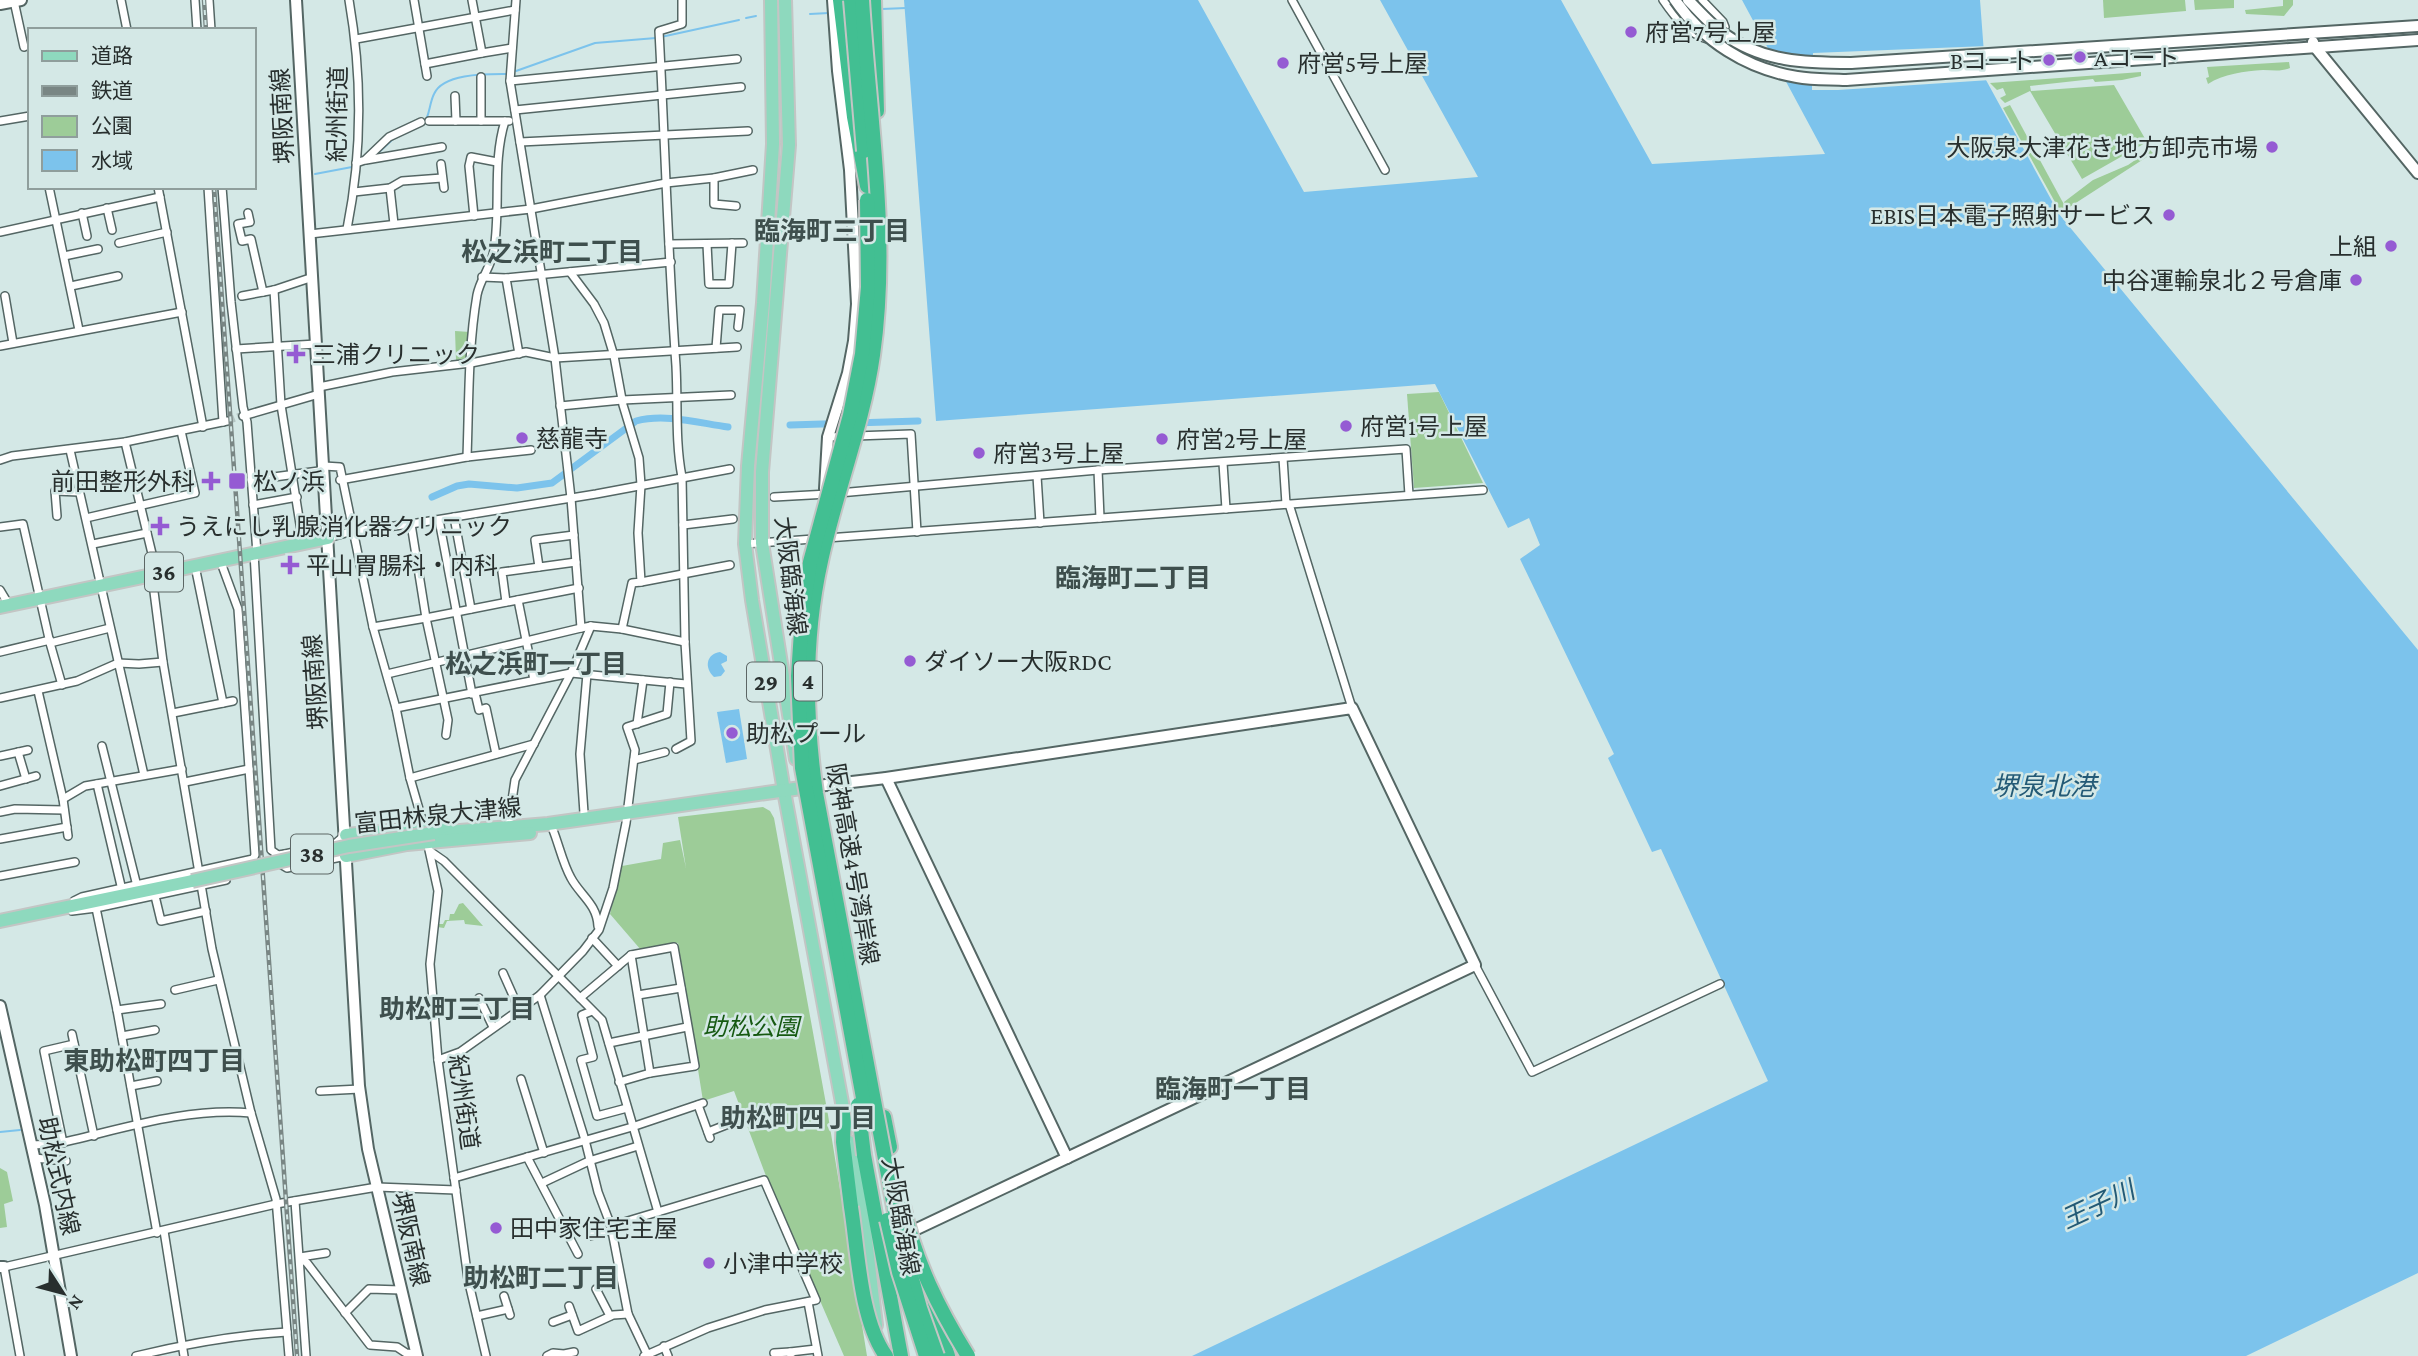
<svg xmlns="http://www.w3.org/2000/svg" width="2418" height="1356" font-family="'Crimson Pro','Noto Sans JP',serif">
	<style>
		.green { fill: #9dcc98 }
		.water { fill: #7cc3ec }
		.pier { fill: #d4e8e6 }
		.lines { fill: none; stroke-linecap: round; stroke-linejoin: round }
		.stream { stroke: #7cc3ec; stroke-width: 2 }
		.canal { stroke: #7cc3ec; stroke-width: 7 }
		.street-tunnel { stroke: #b2c3c1; stroke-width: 7; stroke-dasharray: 7 3.5; stroke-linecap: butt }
		.street-casing { stroke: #546664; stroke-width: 10 }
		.secondary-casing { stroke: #546664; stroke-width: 14 }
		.primary-casing { stroke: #c3c5c4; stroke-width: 16 }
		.highway-casing { stroke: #c3c5c4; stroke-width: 18 }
		.street { stroke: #fff; stroke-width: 7 }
		.secondary { stroke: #fff; stroke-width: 10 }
		.primary { stroke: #8ed9be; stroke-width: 12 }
		.highway { stroke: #42bf92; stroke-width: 14 }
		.rail-casing { stroke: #798684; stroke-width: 4.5 }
		.rail { stroke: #d4e8e6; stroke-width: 2; stroke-dasharray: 5; stroke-linecap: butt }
		.secondary-bridge-casing { stroke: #546664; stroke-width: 14; stroke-linecap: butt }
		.primary-bridge-casing { stroke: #c3c5c4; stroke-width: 16; stroke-linecap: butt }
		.highway-bridge-casing { stroke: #c3c5c4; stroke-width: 18; stroke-linecap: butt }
		.secondary-bridge { stroke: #fff; stroke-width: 10 }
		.primary-bridge { stroke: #8ed9be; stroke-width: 12 }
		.highway-bridge { stroke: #42bf92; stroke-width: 14 }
		.poi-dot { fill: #955bd3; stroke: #d4e8e6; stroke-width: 2.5 }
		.labels { text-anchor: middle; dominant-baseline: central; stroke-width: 5; stroke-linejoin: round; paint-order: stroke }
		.shield { fill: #d4e8e6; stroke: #5c6665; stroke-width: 2 }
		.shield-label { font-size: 23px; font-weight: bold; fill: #282f2e }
		.poi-label { font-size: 24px; fill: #282f2e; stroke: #d4e8e6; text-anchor: start }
		.street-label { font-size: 24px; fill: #282f2e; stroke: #d4e8e6 }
		.park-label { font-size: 24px; font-style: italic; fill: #165912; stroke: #d4e8e6 }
		.neighbourhood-label { font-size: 26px; font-weight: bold; fill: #3e4f4d; stroke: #d4e8e6 }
		.water-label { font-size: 26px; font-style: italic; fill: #235a76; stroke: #d4e8e6 }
	</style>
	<rect width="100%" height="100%" fill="#d4e8e6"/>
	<g class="green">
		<path d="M2103,0H2185L2186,11L2104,18Z"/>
		<path d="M2194,0H2234V8L2195,10Z"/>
		<path d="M2283,0H2293V5L2284,16L2246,14L2245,10L2283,6Z"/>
		<path d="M2289,62L2290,68C2281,72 2272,70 2263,70C2245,71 2223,74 2208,84L2206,78L2209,77L2207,67Z"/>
		<path d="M2141,72V76L2122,80L2095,82L2093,79L2030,86L2031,91L2114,85L2147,142L2082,179L2030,91L2005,103L2000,98L2006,95L2003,88L1997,90L1990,83Z"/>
		<path d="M2010,105L2067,210L2061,213L2003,108Z"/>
		<path d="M2150,150L2153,153L2068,208L2064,202L2093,180L2128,165Z"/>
		<path d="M455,331L470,332L469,359L456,360Z"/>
		<path d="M1439,392L1483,483L1414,488L1407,394Z"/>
		<path d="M763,807L770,811L774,818L828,1115L867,1356H844L766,1176L734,1091L703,1101L678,943L641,950L610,914L622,866L661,859L663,843L680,840L686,868L678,817Z"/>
		<path d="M463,903L483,926L465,924L464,920L447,921L444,928L437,927V924H443L445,920H449L450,914H454L459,904Z"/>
		<path d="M0,1168L7,1172L13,1201L4,1204L7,1227L0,1228Z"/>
	</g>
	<g class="water">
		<path d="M904,0H1198L1304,192L1478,177L1380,0H1561L1652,164L1825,154L1742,0H1980L1986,80L2059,214L2418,650V1273L2246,1356H1192L1768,1081L1661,849L1652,852L1608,758L1614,754L1520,559L1540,545L1529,518L1508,528L1435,384L936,421Z"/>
		<path d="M720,652L727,656V661L721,664L725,671L721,676L714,677C704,668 706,654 720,652Z"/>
		<path d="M739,709L747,759L726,763L717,712Z"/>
	</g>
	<path class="pier" d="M1987,46L1990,80L1838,90H1812V85L1781,80L1764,49L1793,56L1813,57V53Z"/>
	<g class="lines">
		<g class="stream">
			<path d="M882,9L906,8"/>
			<path d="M810,14L829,13"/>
			<path d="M746,18L756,16"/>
			<path d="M661,37L739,20"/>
			<path d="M516,71L595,43L656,38"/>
			<path d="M423,125C430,116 429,104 434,94C443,73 487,74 506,74"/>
			<path d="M377,154L393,139"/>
			<path d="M315,174L352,167"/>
			<path d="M0,1132L20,1130"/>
		</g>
		<g class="canal">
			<path d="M790,425L918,421"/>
			<path d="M432,497L457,486L469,484L517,488L552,483L636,421C665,413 699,423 728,427"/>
		</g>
		<path class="street-tunnel" d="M228,421L240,416"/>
		<g class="street-casing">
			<g id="street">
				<path d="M121,0L127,30"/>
				<path d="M195,0L197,30"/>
				<path d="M209,0L211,30"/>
				<path d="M414,0L427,76"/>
				<path d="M472,0L482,53L512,48"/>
				<path d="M516,0L510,81L555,358L571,498L581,628"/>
				<path d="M1292,0L1385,170"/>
				<path d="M1663,0C1676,19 1688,34 1710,40"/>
				<path d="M1702,0L1723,22L1725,27L1721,35"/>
				<path d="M14,1L24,47"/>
				<path d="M356,39L515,10"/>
				<path d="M425,64L482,53"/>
				<path d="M510,81L737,59"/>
				<path d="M455,96L456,121"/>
				<path d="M515,110L741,87"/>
				<path d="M0,121L30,116"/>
				<path d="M429,121H509"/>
				<path d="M481,121V77"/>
				<path d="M520,142L748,131"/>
				<path d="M366,160L442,147"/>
				<path d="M356,163L365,160L389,137L421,122"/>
				<path d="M441,164L444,188"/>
				<path d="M714,178V204L736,206"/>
				<path d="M49,187L79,330"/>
				<path d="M158,187L203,427"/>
				<path d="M208,187L223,422"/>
				<path d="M222,187L231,302L243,407L247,422L257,553"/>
				<path d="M390,188L394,224"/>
				<path d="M354,192L390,188L402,181L442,178"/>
				<path d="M107,208L112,230"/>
				<path d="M82,213L87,236"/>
				<path d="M248,213L250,222L238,224L242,241L251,239L263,292"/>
				<path d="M474,216L469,166L471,157L497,162"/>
				<path d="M347,229C362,154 362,75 349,0"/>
				<path d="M0,232L160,197"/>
				<path d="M310,234L531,209L666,183L714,178L753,170"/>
				<path d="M119,243L167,232"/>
				<path d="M669,244L743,243"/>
				<path d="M707,244L709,284H729L732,243"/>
				<path d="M64,256L98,249"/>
				<path d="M482,277L506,278L671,262"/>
				<path d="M506,278L519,354"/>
				<path d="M71,286L118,276"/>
				<path d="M274,290L281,405L303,543"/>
				<path d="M5,296L13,343"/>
				<path d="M242,296L274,290L313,277"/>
				<path d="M0,346L182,312"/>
				<path d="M716,348L719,310H740L738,327"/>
				<path d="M236,349L316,344"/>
				<path d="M319,387L392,372L471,363L526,352L555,358L737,347"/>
				<path d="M560,406L622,400L731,395"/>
				<path d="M243,416L319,394"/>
				<path d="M828,437L911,434L917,532"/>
				<path d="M125,442L155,566L153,584L163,662L212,949L251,1113L276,1199L289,1356"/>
				<path d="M70,450L144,775"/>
				<path d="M467,457C469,403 468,348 477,295C480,279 492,265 494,250C501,206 492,163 505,121"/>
				<path d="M1283,458L1286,504"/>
				<path d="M0,460L12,456L125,442L227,421"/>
				<path d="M1223,463L1226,509"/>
				<path d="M1098,470L1100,518"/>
				<path d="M1037,476L1040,523"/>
				<path d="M251,480L319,471L324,466L340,467L373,627L396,708L410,778L425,830"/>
				<path d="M340,480L467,457L531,450"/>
				<path d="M839,493L1098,470L1406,449L1409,495"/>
				<path d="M774,497L828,494"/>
				<path d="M1289,504L1352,708"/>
				<path d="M253,505L297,497"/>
				<path d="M57,516L55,491L79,492"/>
				<path d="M454,517L471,609"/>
				<path d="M86,518L195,493L181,431"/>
				<path d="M439,520L472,694"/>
				<path d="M411,524L426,618L448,720L446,735"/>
				<path d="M683,525L733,519"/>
				<path d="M0,527L23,524L50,643L62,685"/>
				<path d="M328,538L353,531L411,524L596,494L730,469"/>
				<path d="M93,544L147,533"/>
				<path d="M745,544L1483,490"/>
				<path d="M254,553L271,850L278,855L285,854"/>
				<path d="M195,566L223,703"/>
				<path d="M539,567L535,540L574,535"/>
				<path d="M641,582L730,565"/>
				<path d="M0,590L9,605"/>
				<path d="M518,600L534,680"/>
				<path d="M506,602L502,572L576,562"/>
				<path d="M373,627L426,618L579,588"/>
				<path d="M622,629L685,642"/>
				<path d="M50,643L110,628"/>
				<path d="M0,652L50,640"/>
				<path d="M387,674L581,628L591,626L622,629L632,583L641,582L638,533L641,485L639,458L623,405L614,356L604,323L594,304L570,272"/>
				<path d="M38,691L63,799L68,836"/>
				<path d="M475,693L479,710L486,708L496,754"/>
				<path d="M0,698L77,681L118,663L139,664L163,662"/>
				<path d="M396,708L571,673L686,684"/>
				<path d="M173,713L233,701"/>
				<path d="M637,724L643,680"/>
				<path d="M102,746L137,886"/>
				<path d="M676,749L691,741L685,642L682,477C675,441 678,403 676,366C668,255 665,143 659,31L682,24V0"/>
				<path d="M18,752L26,779"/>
				<path d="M0,756L28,750"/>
				<path d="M634,760L665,752"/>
				<path d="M410,778L534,744"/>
				<path d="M185,782L249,769"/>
				<path d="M97,784L122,890"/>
				<path d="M0,786L36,776"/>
				<path d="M63,799L85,786L182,769"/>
				<path d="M0,812L15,809L64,810"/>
				<path d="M584,813L580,754L587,674"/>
				<path d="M509,821L515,780L571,673L591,626"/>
				<path d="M553,830C559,845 563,864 571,878C580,895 597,904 598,926"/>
				<path d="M344,836L336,843L285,854L281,857L282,865L287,868L346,856"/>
				<path d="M0,839L67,827"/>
				<path d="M427,841L438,891L430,964L438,1060L468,1279L486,1356"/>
				<path d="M431,852L444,861L602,1020L658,1212"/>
				<path d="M0,876L75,862"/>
				<path d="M155,896L161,921L206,911"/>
				<path d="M74,901L82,897L253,859L255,855L238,609L220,560"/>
				<path d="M96,908L117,1010L157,1233"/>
				<path d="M72,911L96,908L226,880L225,871"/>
				<path d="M592,938L618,966"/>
				<path d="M631,955L650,1073"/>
				<path d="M1475,965L1532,1072L1720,984"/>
				<path d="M503,973L519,1009"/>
				<path d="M175,990L218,980"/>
				<path d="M540,995L585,1140L598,1192L611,1226L628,1314L647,1354"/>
				<path d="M638,995L681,988"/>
				<path d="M479,998L493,1027"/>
				<path d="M580,998L631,955L674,947L695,1066L650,1073L619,1082"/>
				<path d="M117,1010L161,1004"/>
				<path d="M592,1011L582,1015L593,1057L581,1060L597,1116L627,1108"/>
				<path d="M72,1034L94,1136"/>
				<path d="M122,1036L155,1030"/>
				<path d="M609,1043L687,1027"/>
				<path d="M126,1058L151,1054L156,1057"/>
				<path d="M438,1060L460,1052L540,995L583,951L599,930L613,888L626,823L635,750L627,727L667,714L670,682"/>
				<path d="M521,1079L544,1153"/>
				<path d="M131,1086L157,1081"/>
				<path d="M320,1091L360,1089"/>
				<path d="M698,1105L710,1138"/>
				<path d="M708,1132L741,1119"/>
				<path d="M63,1143L44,1051L74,1044"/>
				<path d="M31,1145L55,1144C119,1130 185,1107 251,1113"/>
				<path d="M527,1157L578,1254"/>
				<path d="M34,1158L66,1161"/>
				<path d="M454,1178L632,1127L703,1103"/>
				<path d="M542,1183L589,1161L638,1146"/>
				<path d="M295,1201L306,1356"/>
				<path d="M611,1226L764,1180L816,1300L765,1310L708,1328L644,1356"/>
				<path d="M164,1231L184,1356"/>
				<path d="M590,1236L612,1230"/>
				<path d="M300,1257L307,1263L370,1345L397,1347L406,1353L416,1354"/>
				<path d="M300,1257L326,1253"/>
				<path d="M596,1289L610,1316"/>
				<path d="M504,1296L510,1315"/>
				<path d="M808,1302L818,1356"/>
				<path d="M569,1306L578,1331L613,1315L628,1314"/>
				<path d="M345,1313L369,1289L401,1290"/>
				<path d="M477,1316L508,1309"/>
				<path d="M553,1322L572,1315"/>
				<path d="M664,1346L668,1356"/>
				<path d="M774,1353L790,1352"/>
				<path d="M20,1356L4,1267L276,1204L377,1187L456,1190"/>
				<path d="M136,1356C186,1344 236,1335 287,1332"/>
				<path d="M547,1356L553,1353L564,1354L574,1352"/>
				<path d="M791,1356L790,1352L816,1349"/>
			</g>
		</g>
		<g class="secondary-casing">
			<g id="secondary">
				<path d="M296,0L359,1086L368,1149L417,1356"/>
				<path d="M0,4L21,0"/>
				<path d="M2313,42L2315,47L2418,173"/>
				<path d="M1851,63L2418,26"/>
				<path d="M1846,80L2418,40"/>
				<path d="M825,489L828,437L848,373L854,341L857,304L850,170L838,71L833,0"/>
				<path d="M886,778L1067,1158"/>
				<path d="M809,787L886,778L1352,708L1475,965L904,1235"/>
				<path d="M0,1006L45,1205L71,1356"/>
				<path d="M0,1267H4"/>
			</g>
		</g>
		<g class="primary-casing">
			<g id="primary">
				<path d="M771,0L773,144L763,303L748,466L745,544L752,600L784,791L846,1124"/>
				<path d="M785,0L789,145L762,472V543L796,759"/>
				<path d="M0,607L328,538"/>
				<path d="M434,833L548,824L801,788"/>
				<path d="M346,835L445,826"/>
				<path d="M346,856L407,844L530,833"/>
				<path d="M0,921L192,881"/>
				<path d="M849,1142L865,1231L876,1325"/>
			</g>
		</g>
		<g class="highway-casing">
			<g id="highway">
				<path d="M840,0L854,117L867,186"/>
				<path d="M874,0L877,111"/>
				<path d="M844,1115L843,1142L851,1207"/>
				<path d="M884,1117L890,1147"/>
				<path d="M864,1155L901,1356"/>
				<path d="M923,1282L948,1356"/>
			</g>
		</g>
		<use href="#street" class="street"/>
		<use href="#secondary" class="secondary"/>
		<use href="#primary" class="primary"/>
		<use href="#highway" class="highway"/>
		<g class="rail-casing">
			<g id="rail">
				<path d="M204,0L206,30"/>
				<path d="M214,187L297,1356"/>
			</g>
		</g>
		<use href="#rail" class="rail"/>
		<g class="secondary-bridge-casing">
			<g id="secondary-bridge">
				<path d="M1675,0C1703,41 1747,69 1797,77C1813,80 1830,79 1846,80"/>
				<path d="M1688,0C1699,11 1711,25 1724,34C1762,62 1806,63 1851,63"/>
			</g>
		</g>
		<g class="primary-bridge-casing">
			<path id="primary-bridge" d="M192,881L349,846L434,833"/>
		</g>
		<g class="highway-bridge-casing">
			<g id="highway-bridge">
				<path d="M851,0L864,151"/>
				<path d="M862,0C869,118 890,237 873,355C863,425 836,491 821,561C804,637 805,716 816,793L898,1228L920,1308L937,1356"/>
				<path d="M858,1105L864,1155"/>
				<path d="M866,1114L802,768L798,676L802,617L810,562L850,415L862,354L868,287L867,200"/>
				<path d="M903,1206C915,1261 939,1309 968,1356"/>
				<path d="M851,1207C858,1251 860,1320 886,1356"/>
				<path d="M887,1220L899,1272L926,1356"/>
			</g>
		</g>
		<use href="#secondary-bridge" class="secondary-bridge"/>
		<use href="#primary-bridge" class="primary-bridge"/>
		<use href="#highway-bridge" class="highway-bridge"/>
	</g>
	<g class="poi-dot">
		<circle cx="1631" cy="32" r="7"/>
		<circle cx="2080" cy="57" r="7"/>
		<circle cx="2049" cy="60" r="7"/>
		<circle cx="1283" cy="63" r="7"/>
		<circle cx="2272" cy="147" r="7"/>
		<circle cx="2169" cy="215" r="7"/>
		<circle cx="2391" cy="246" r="7"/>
		<circle cx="2356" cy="280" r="7"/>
		<path d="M292.5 343.5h7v7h7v7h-7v7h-7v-7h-7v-7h7z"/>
		<circle cx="1346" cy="426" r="7"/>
		<circle cx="522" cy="438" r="7"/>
		<circle cx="1162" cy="439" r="7"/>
		<circle cx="979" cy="453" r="7"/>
		<path d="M207.5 470.5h7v7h7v7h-7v7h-7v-7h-7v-7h7z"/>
		<rect x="228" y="472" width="18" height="18" rx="3.5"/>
		<path d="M156.5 515.5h7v7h7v7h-7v7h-7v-7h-7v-7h7z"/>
		<path d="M286.5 554.5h7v7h7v7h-7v7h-7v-7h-7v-7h7z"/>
		<circle cx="910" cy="661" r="7"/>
		<circle cx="732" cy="733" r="7"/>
		<circle cx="496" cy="1228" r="7"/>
		<circle cx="709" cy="1263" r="7"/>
	</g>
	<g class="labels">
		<g class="shield">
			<rect x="145" y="552.5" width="38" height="39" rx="5"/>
			<rect x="794" y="661.5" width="28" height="39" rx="5"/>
			<rect x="747" y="662.5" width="38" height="39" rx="5"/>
			<rect x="291" y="834.5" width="42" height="39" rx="5"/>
		</g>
		<g class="shield-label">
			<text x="164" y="572">36</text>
			<text x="808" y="681">4</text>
			<text x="766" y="682">29</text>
			<text x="312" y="854">38</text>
		</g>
		<g class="poi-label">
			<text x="1645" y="32">府営7号上屋</text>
			<text x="2094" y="57">Aコート</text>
			<text x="2035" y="60" text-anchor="end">Bコート</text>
			<text x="1297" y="63">府営5号上屋</text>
			<text x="2258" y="147" text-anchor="end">大阪泉大津花き地方卸売市場</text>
			<text x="2155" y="215" text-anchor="end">EBIS日本電子照射サービス</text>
			<text x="2377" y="246" text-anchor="end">上組</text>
			<text x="2342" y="280" text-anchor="end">中谷運輸泉北２号倉庫</text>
			<text x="312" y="354">三浦クリニック</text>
			<text x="1360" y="426">府営1号上屋</text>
			<text x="536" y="438">慈龍寺</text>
			<text x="1176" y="439">府営2号上屋</text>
			<text x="993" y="453">府営3号上屋</text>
			<text x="195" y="481" text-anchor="end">前田整形外科</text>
			<text x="253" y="481">松ノ浜</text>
			<text x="176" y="526">うえにし乳腺消化器クリニック</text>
			<text x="306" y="565">平山胃腸科・内科</text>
			<text x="924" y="661">ダイソー大阪RDC</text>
			<text x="746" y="733">助松プール</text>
			<text x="510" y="1228">田中家住宅主屋</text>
			<text x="723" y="1263">小津中学校</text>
		</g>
		<g class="street-label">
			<text transform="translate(337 114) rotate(-89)">紀州街道</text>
			<text transform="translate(282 116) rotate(-93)">堺阪南線</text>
			<text transform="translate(791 576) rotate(83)">大阪臨海線</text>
			<text transform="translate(315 682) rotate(-94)">堺阪南線</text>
			<text transform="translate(438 815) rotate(-6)">富田林泉大津線</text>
			<text transform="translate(853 864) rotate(80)">阪神高速4号湾岸線</text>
			<text transform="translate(464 1102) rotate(82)">紀州街道</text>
			<text transform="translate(59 1176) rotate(78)">助松式内線</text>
			<text transform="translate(901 1216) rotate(80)">大阪臨海線</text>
			<text transform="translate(411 1239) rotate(77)">堺阪南線</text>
		</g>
		<g class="park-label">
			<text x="751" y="1026">助松公園</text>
		</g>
		<g class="neighbourhood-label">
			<text x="832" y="231">臨海町三丁目</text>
			<text x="552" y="252">松之浜町二丁目</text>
			<text x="1133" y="578">臨海町二丁目</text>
			<text x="536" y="664">松之浜町一丁目</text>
			<text x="457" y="1009">助松町三丁目</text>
			<text x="154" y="1061">東助松町四丁目</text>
			<text x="1233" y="1089">臨海町一丁目</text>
			<text x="798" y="1118">助松町四丁目</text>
			<text x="541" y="1278">助松町二丁目</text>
		</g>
		<g class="water-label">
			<text x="2044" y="786">堺泉北港</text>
			<text transform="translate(2098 1205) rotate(-25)">王子川</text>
		</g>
	</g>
	<rect x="28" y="28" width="228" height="161" fill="#d4e8e6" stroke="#8f9e9c" stroke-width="2"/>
	<rect x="42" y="51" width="35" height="10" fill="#8ed9be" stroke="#8f9e9c" stroke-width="2"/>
	<text x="91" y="63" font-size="21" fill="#282f2e">道路</text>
	<rect x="42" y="86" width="35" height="10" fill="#798684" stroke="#8f9e9c" stroke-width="2"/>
	<text x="91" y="98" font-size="21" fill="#282f2e">鉄道</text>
	<rect x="42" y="116" width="35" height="21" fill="#9dcc98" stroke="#8f9e9c" stroke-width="2"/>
	<text x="91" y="133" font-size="21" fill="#282f2e">公園</text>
	<rect x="42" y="150" width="35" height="21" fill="#7cc3ec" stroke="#8f9e9c" stroke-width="2"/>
	<text x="91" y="168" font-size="21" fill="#282f2e">水域</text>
	<g transform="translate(63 1293) rotate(126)" stroke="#d4e8e6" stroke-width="5" paint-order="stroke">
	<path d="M0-5L12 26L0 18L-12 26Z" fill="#282f2e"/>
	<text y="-10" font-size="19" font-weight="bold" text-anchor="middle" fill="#282f2e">N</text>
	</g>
</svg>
